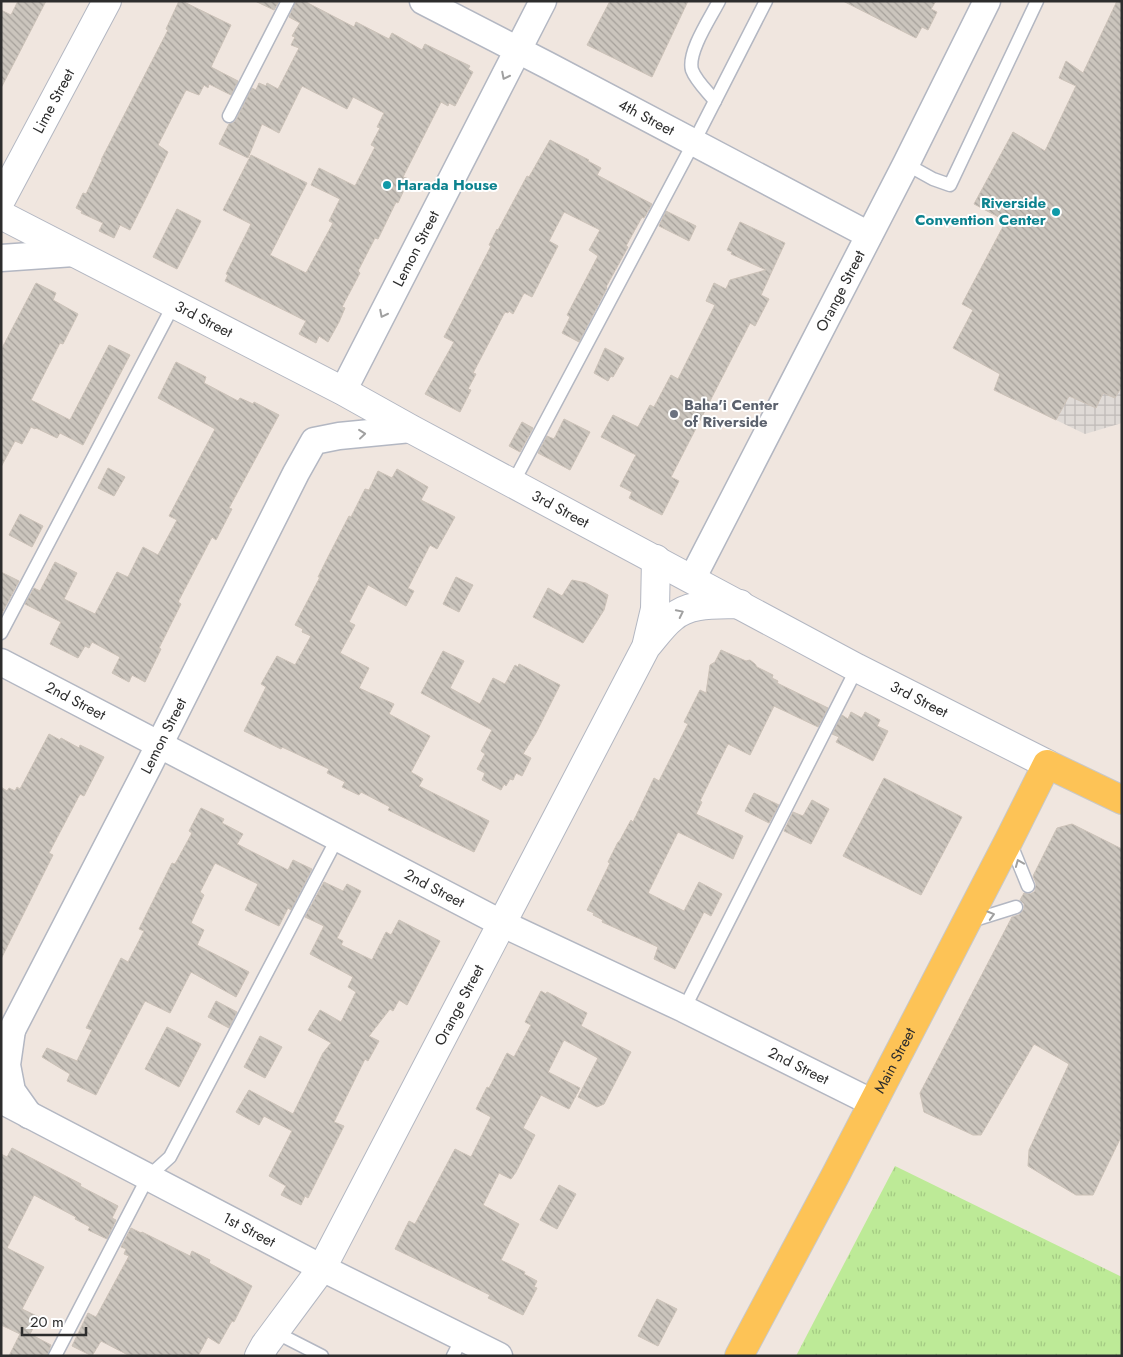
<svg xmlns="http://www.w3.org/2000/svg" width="1123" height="1357" font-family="Jost,sans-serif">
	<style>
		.grass { fill: url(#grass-tufts) }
		.plaza { fill: url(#plaza-grid) }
		.building { fill: url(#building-back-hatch); stroke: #ccc2b8 }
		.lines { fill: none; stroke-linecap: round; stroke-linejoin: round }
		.service-casing { stroke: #b3b7c2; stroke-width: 15 }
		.minor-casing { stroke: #b3b7c2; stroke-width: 29 }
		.tertiary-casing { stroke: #b3b7c2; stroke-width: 30 }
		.secondary-casing { stroke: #b3b7c2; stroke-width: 30 }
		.primary-casing { stroke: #c8c8c8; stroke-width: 30 }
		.service { stroke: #fff; stroke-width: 12 }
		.minor { stroke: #fff; stroke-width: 26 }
		.tertiary { stroke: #fff; stroke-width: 28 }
		.secondary { stroke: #fff; stroke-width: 28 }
		.primary { stroke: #fdc356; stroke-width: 28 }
		.oneway { stroke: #a0a0a0 }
		.culture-dot { fill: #0f9aa8; stroke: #fff; stroke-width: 2 }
		.worship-dot { fill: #6b7280; stroke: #fff; stroke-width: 2 }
		.labels { text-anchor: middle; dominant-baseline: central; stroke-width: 4; stroke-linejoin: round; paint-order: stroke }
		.street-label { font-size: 15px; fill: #2d2d2d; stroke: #fff }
		.culture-label { font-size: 15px; font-weight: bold; fill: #0d838f; stroke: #fff; text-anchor: start }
		.worship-label { font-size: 15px; font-weight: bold; fill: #5b616d; stroke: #fff; text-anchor: start }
	</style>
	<defs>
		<pattern id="grass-tufts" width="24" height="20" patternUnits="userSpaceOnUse" patternTransform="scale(1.25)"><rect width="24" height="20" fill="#bdea97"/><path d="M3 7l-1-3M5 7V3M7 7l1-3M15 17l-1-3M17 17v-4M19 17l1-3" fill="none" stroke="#a3c982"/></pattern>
		<pattern id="plaza-grid" width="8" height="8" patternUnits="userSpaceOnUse" patternTransform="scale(1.25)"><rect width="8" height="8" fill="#dfdad6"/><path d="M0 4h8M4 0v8" fill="none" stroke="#c0bbb8"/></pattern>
		<pattern id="building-back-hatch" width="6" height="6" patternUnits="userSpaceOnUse" patternTransform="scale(1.25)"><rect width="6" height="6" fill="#cbc5bd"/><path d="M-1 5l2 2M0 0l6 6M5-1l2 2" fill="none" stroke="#a5a09a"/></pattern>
	</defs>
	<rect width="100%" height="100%" fill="#f0e6df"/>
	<path class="grass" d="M895,1166L1122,1277V1356H796Z"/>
	<path class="plaza" d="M1122,386V423L1085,434L1056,420L1069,396L1096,408L1103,393L1115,398Z"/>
	<g class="building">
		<path d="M18,1H46L1,88V10L11,15Z"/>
		<path d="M179,1H182L231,25L211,67L238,81L231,95L209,84L208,88L204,85L199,95L186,90L158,145L168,152L148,194L130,230L120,225L114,238L99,231L103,223L81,213L82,211L76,208L83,193L86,194L102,160H101L168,30L166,29Z"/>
		<path d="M255,1H279L274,10Z"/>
		<path d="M296,1H304L354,27L356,22L389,39L392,33L422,50L425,44L470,66L468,69L473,72L455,106L449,103L448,106L441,102L403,177L409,179L398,203L396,202L378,239L375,238L358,271L360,273L342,307L345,308L339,322L328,342L319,336L316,343L299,334L306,321L225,281L228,275L226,274L251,224L223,210L251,155L307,183L270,255L306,273L333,223L329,221L340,199L311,185L319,168L355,186L375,147L371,145L380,128L377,127L384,113L353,97L347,109L302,86L279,133L262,124L248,158L219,144L229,124L233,123L236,120L252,88L256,90L259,83L266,86L267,83L278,89L299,48L291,45L295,37L292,36L300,23L289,17Z"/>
		<path d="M610,1H688L652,77L587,45Z"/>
		<path d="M843,1H936L931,9L937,12L928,30L922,27L916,38Z"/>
		<path d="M1117,1H1122V386L1115,398L1103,393L1096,408L1069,396L1056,420L994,390L1000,374L953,348L973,310L962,304L1006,221L974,204L1013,132L1045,151L1076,86L1059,78L1066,61L1083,73Z"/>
		<path d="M550,140L589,160L588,161L601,168L597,175L652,204L644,218L642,217L626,246L628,247L606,287L607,288L579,342L562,333L570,317L567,315L598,256L589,250L600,230L564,212L549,241L558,246L532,297L524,293L513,314L509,311L508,313L505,312L473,373L476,374L468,389L471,390L460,412L425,394L454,342L444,337L491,246L489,245L497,229L498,230L527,176L529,177Z"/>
		<path d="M177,209L201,221L177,269L153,257Z"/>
		<path d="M666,211L696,226L689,241L659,226Z"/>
		<path d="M740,222L785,243L761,295L769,299L755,326L750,323L671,477L679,481L662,515L629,498L632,492L620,486L636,455L601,437L613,415L638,427L650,405L654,407L671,375L678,379L715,305L706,301L714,283L726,289L730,280L766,270L731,254L732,252L727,250Z"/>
		<path d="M36,283L56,293L53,300L78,314L63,344L60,343L31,400L70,420L109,345L130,355L83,445L60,433L57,438L36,428L35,429L31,427L22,444L15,441L1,467V350Z"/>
		<path d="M605,348L624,358L613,377L611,376L608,381L594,373Z"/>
		<path d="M176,362L206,377L204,383L238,401L240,398L253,404L254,402L279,415L229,508L232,509L216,540L212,537L178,602L181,604L159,648L161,649L145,682L132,675L129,682L112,673L120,657L92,642L89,648L85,646L78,658L50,644L61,622L25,604L34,588L40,591L55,562L77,573L64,599L95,614L117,572L128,577L143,547L158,555L177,520L169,516L215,429L158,398Z"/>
		<path d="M564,419L590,432L570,470L538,453L547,436L554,439Z"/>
		<path d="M522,422L533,428L520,452L509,446Z"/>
		<path d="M108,468L125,477L114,496L98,488Z"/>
		<path d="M397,469L428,487L421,500L455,517L437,549L430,545L408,588L414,591L406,606L368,585L349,622L355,625L340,653L369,668L359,688L394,704L389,714L430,736L411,772L423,779L419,786L489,821L474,852L388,810L390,807L361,792L359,795L342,787L345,782L327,773L329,769L282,747L281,749L244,731L266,687L261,684L277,656L295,665L311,636L302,632L303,629L295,625L320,577H318L328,557L349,516L351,517L365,489L369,490L378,471L392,478Z"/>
		<path d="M20,514L43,526L32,547L9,535Z"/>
		<path d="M1,572L19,581L1,615Z"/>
		<path d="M456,577L473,585L459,612L443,604Z"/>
		<path d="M572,580L586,583L608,595L604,610L583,643L533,617L548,588L562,596Z"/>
		<path d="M721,650L746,661L750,660L755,664L757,667L773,675L772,678L778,681L777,683L828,708L818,727L774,706L750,755L728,744L700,801L702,802L696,814L743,836L733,859L678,832L648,893L684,911L699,882L722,894L711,916L704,912L675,969L654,959L658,947L602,922L603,920L593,915L594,913L587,910L610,863L608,862L618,842H619L631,820L633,822L654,778L659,781L688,724L684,722L700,690L706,693L710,665L715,662Z"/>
		<path d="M443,651L464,661L450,688L480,704L493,678L505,684L515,665L518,667L519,664L560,685L536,733L523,754L531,758L522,776L516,773L513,780L510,779L506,786L504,784L501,790L482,780L485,773L477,769L485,754L481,751L492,730L421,693Z"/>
		<path d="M851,712L862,718L865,712L880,720L877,726L888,731L873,761L836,742L839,737L832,734L842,715L848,719Z"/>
		<path d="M49,734L60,740L61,738L79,748L80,745L104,757L84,796L80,794L49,853L53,855L1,959V787L7,791L9,788L15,791L17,787L20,789Z"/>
		<path d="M884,778L962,817L921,895L843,856Z"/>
		<path d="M754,793L779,805L769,823L745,811Z"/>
		<path d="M812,800L829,809L811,844L784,831L793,812L803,816Z"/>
		<path d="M201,808L224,819L222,823L243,834L237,844L288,870L293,860L312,869L291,910L288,908L279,926L245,910L258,884L215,863L200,892L204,895L191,923L204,930L197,945L249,972L236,997L191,972L170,1013L145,1001L96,1095L67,1081L70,1074L42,1057L47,1048L77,1061L92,1030L86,1028L121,958L128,962L144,931L139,929L172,863L175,864L192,833L189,831Z"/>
		<path d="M1072,824L1122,849V1135L1093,1195H1076L1028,1166L1029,1150L1069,1064L1034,1044L981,1135H973L924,1112L920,1093L1012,917L1019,915L1024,909V904L1020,900L1024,893L1031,894L1035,891L1036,883L1033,876L1057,828Z"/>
		<path d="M324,882L343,891L347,884L361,891L337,938L343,941L341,945L372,960L386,932L391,935L399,920L440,941L407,1005L399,1000L393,1011L390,1009L369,1036L379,1041L368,1061L365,1059L334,1122L344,1126L308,1198L305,1196L301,1205L281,1195L286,1186L269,1176L292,1131L264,1116L259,1125L236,1112L249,1090L293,1114L323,1053L331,1043L308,1030L320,1010L341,1022L356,992L348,987L353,977L310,954L324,926L305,917Z"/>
		<path d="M541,991L546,994L547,992L587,1013L581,1026L631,1052L604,1104L597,1107L578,1097L598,1058L564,1040L548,1072L580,1088L569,1109L541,1095L523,1128L535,1135L516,1172L511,1179L499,1173L483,1205L519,1224L501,1260L525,1272L524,1274L537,1281L534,1287L537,1288L523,1315L488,1298L490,1295L395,1249L409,1221L415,1224L455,1149L471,1157L491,1117L476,1109L487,1087L489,1088L507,1053L514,1057L531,1025L525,1022Z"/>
		<path d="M216,1001L237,1012L229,1028L208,1017Z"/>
		<path d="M167,1027L201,1044L179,1087L145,1069Z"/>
		<path d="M260,1036L282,1047L265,1078L244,1067Z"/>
		<path d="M12,1148L81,1184L80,1186L118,1206L112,1218L116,1220L107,1239L88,1230L90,1227L75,1219L76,1217L34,1195L7,1248L44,1267L22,1309L39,1317L30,1334L51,1345L47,1356H9L20,1334L1,1325V1154L7,1157Z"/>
		<path d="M559,1185L576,1194L557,1229L540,1220Z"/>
		<path d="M131,1228L141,1233L142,1232L190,1256L192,1251L210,1260L209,1263L252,1286L234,1322L232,1321L219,1344L208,1337L198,1356H130L101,1341L92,1356L72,1346L88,1313L96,1317L129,1256L124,1254L126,1249L121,1247Z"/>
		<path d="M657,1299L677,1309L658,1346L638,1336Z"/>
	</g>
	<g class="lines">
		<g class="service-casing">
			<g id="service">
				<path d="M715,101C708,92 696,81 692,70C687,52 711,17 719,1"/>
				<path d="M229,116L288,1"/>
				<path d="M906,164L933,179L950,185L1037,1"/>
				<path d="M513,483L694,142L766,1"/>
				<path d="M1,633L174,304"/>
				<path d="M1010,842L1028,886"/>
				<path d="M968,922L1016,907"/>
				<path d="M684,1009L857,668"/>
				<path d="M275,1332L322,1356"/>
				<path d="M55,1356L148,1177L170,1157L338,837"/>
				<path d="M453,1356L462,1338"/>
			</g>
		</g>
		<g class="minor-casing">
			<g id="minor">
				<path id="s1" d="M423,1L549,66L869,235"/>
				<path d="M1,258L74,253"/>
				<path id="s2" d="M343,391L543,1"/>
				<path id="s3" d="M692,579L906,164L987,1"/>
				<path id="s4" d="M1,662L501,923L684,1009L873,1103"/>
				<path d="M12,1030L7,1065L12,1091L29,1115"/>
				<path id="s5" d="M1,1043L12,1030L148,767L296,473L314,441L339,436L411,429"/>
				<path id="s6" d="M1,1100L322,1268L499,1356"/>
			</g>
		</g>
		<g class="tertiary-casing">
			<g id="tertiary">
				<path d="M647,643L655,609L656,559"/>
				<path id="s7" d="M259,1356L265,1345L322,1268L646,647C654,638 662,626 672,618C690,602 718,605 740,604"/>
			</g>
		</g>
		<g class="secondary-casing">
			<g id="secondary">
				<path id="s8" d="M1,200L107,1"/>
				<path id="s9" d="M1,215L343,391L411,429L857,668L1047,764"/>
			</g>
		</g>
		<g class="primary-casing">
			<g id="primary">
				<path id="s10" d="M739,1356L835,1176L1009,840L1047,764L1122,800"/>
			</g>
		</g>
		<use href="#service" class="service"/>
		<use href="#minor" class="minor"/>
		<use href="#tertiary" class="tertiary"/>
		<use href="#secondary" class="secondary"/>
		<use href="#primary" class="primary"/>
	</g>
	<defs><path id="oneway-chevron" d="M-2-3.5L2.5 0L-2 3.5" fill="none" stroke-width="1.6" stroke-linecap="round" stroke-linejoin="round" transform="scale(1.25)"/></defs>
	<g class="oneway">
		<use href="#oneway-chevron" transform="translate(505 76) rotate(117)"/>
		<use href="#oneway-chevron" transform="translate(383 314) rotate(117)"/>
		<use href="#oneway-chevron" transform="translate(362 434) rotate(-6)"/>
		<use href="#oneway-chevron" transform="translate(680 613) rotate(-26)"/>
		<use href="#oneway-chevron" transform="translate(1019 863) rotate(-112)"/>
		<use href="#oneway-chevron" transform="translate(991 915) rotate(-16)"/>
	</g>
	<g class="culture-dot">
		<circle cx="387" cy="185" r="5"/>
		<circle cx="1056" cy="212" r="5"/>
	</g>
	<circle class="worship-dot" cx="674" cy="414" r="5"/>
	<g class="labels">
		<g class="street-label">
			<text stroke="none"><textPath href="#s8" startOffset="112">Lime Street</textPath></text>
			<text stroke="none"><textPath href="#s1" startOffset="252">4th Street</textPath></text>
			<text stroke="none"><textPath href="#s2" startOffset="160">Lemon Street</textPath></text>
			<text stroke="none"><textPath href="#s3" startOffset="324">Orange Street</textPath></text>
			<text stroke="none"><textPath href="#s9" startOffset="228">3rd Street</textPath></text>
			<text stroke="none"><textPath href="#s9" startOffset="632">3rd Street</textPath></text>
			<text stroke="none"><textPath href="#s9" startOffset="1038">3rd Street</textPath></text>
			<text stroke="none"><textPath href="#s4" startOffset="84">2nd Street</textPath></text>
			<text stroke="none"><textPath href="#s5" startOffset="348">Lemon Street</textPath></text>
			<text stroke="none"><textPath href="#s4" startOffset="489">2nd Street</textPath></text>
			<text stroke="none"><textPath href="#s7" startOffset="405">Orange Street</textPath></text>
			<text stroke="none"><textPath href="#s10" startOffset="334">Main Street</textPath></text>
			<text stroke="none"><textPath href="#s4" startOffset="894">2nd Street</textPath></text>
			<text stroke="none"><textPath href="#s6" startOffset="280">1st Street</textPath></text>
		</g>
		<g class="culture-label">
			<text x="397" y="185">Harada House</text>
			<text x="1046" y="203" text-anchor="end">Riverside<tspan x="1046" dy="17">Convention Center</tspan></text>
		</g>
		<g class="worship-label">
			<text x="684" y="405">Baha'i Center<tspan x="684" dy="17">of Riverside</tspan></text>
		</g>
	</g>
	<rect width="1123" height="1357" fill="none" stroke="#2d2d2d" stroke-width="5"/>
	<path d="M22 1327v8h64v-8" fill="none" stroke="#2d2d2d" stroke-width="2.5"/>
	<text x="30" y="1327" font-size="15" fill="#2d2d2d" stroke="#ffffff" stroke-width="4" paint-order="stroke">20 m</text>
</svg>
